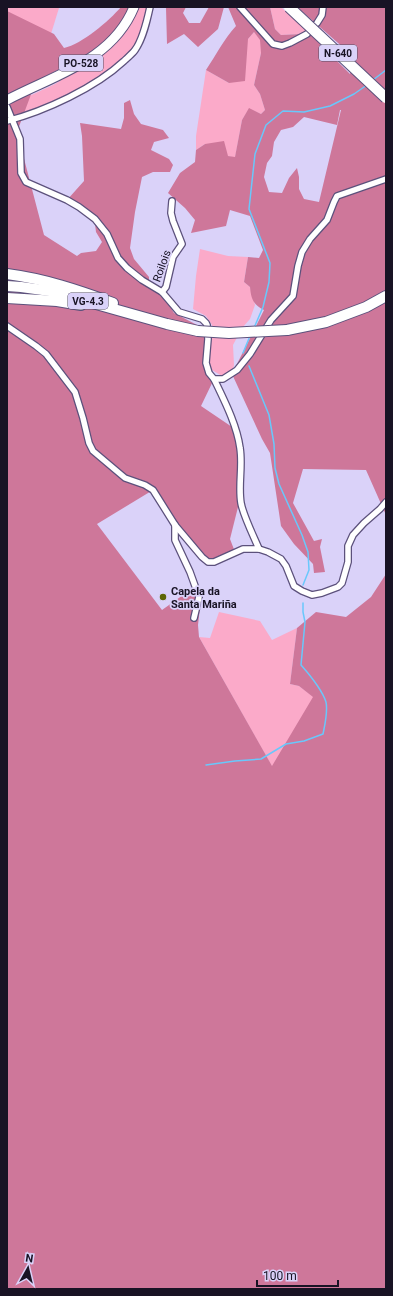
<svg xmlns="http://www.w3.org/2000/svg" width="393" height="1296" font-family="Roboto,sans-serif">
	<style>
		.green { fill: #fbaac9 }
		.forest { fill: #ce779a; fill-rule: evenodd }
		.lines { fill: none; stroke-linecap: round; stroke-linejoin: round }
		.stream { stroke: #69c8fc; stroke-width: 1.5 }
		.street-casing { stroke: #5c517c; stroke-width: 8 }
		.primary-casing { stroke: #5c517c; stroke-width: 11 }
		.highway-casing { stroke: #5c517c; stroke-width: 12 }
		.street { stroke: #fff; stroke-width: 5.5 }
		.primary { stroke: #fff; stroke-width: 9 }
		.highway { stroke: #fff; stroke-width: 10 }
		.highway-bridge-casing { stroke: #5c517c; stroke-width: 12; stroke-linecap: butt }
		.highway-bridge { stroke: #fff; stroke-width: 10 }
		.poi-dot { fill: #5e6605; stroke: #dad2f9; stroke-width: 1.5 }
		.labels { text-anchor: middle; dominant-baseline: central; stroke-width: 3.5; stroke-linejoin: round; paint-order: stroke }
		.shield { fill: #dad2f9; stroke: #524c64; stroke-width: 1 }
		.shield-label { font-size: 10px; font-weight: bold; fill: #181324 }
		.street-label { font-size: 11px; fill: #181324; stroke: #dad2f9 }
		.poi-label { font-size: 11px; font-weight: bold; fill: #181324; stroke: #dad2f9; text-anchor: start }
	</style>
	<rect width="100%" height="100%" fill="#dad2f9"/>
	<g class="green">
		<path d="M7,7H49L59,8L37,79L7,94Z"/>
		<path d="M138,7H149L143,33L129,59L63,99L31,113L14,116L10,105L55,84L94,59Z"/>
		<path d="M270,7H281L312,36L301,34L281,35L275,29Z"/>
		<path d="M254,32L261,40V53L254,85L260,94L265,110L261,114L249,109L242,120L235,158L228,156L205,144L196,150V136L206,70L229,83L248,39Z"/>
		<path d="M200,249L228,256L248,257L244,282L250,287L255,305L250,319L242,328L233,345L234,365L232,374L222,376L212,370L209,363L212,325L206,316L193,309L196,276Z"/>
		<path d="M219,612L260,621L272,640L297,628L290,684L299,686L314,697L275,772L199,637L210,638Z"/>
	</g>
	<g class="forest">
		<path d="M121,7H129C115,46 71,63 36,81L17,132L44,235L77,256L81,253L96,251L102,242L96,232L95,224L67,200L84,181L82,136L80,123L121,129L124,118V103L130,100L134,114L141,124L163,130L169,138L154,142L151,150L169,159L173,165L170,172H153L142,177L135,212L130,248L134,259L149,277V285L165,298L174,313L199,326L201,334L208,339L206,363L214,379L201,406L235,429L241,467L238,507L230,539L235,552L208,562L175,525L153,490L97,524L162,610L190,590L201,599L198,625L199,637L272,766L313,697L299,686L290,684L297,628L316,612L346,617L371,597L386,574V1289H7V11L54,34L64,48C82,44 109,21 121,7Z"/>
		<path d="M164,7H186L183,13L189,23H200L209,7H224L218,29L198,47L184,34L167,44L166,8Z"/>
		<path d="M228,7H270L275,29L281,35L301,34L312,36L350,74L354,57L297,7H386V515L366,470L303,469L293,503L314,541L322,539L320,547L325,572L314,573L313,564L294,544L281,526L270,453L262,439L232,374L264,310C253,305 251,298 250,287L244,282L248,257L259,258L263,250L250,216L230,210L226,226L191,233L195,220L185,208L168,193L180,173L195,162L196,150L205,144L224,141L228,156L235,157L242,120L249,108L261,114L265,110L260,94L254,85L261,53L260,40L254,32L248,39L245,81L229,83L206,70C216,55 224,39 236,26ZM340,110H341L319,202L304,199L299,189V177L297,168L289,178L282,193L269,192L264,177L267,163L272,156L274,142L281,130L293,127L304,117L337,125Z"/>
	</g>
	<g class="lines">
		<g class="stream">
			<path d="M373,80L386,70"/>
			<path d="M254,328L263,307L269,282L270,263L249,209L255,154L266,125L283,111L304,112L330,106L354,94L367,85"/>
			<path d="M243,353L250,336"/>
			<path d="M249,366L269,415L274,444L275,468L279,484L302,535L308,552L309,570L303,585"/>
			<path d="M206,765L235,761L261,759L286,744L304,741L323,734C325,724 328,712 326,702C322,690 309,674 301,665L305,622L303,612V603"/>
		</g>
		<g class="street-casing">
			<g id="street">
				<path d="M240,7L273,44L282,46L290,43L307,34L317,23L322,15L323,7"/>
				<path d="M7,107L20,139L21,173L26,182L67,200L79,207L95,219L107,234L118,258L127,268L142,280L162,292L179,312L202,319L206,323L207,325L208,339L206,363L209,373L214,379H223L237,370L250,354L271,320L293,296L298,266L302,252L310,239L327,220L334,202L337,196L386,179"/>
				<path d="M7,121C45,111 95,88 124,61C127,58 132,54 135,50C143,39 147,21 150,7"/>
				<path d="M162,292L166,287L173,257L182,244L173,221L171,213L172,201"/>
				<path d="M7,326L36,346L46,354L75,392L83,418L89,443L93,451L125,478L145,485L153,490L175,525L202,557L208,562H214L243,549H259C254,537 243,515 241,503C238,485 243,466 240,448C237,425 224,400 214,379"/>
				<path d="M175,525V540L190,572L199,597L194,618"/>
				<path d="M259,549L268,552L281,559L286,566L294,586L302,591L312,595L322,593L338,587L342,583L348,562V546L353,535L364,523L380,509L386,502"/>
			</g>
		</g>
		<g class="primary-casing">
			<path id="primary" d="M7,100C54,75 112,61 134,7"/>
		</g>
		<g class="highway-casing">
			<g id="highway">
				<path d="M7,274C45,279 78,290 113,303"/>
				<path d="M7,286L21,287L50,291L167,324L198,331"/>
				<path d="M7,298L57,301L81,305"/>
				<path d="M287,330L326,322L366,307L386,296"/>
			</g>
		</g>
		<use href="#street" class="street"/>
		<use href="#primary" class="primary"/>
		<use href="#highway" class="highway"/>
		<g class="highway-bridge-casing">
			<g id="highway-bridge">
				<path d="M289,7L386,98"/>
				<path d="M198,331L229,333L287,330"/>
			</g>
		</g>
		<use href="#highway-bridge" class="highway-bridge"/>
	</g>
	<circle class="poi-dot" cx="163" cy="597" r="4"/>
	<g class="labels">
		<g class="shield">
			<rect x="319" y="45" width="38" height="16" rx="3"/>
			<rect x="59" y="55" width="44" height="16" rx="3"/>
			<rect x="68" y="293" width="40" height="16" rx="3"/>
		</g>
		<g class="shield-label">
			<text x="338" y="53">N-640</text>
			<text x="81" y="63">PO-528</text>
			<text x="88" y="301">VG-4.3</text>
		</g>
		<g class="street-label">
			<text transform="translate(162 266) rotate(-70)">Roilois</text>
		</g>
		<g class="poi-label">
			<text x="171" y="591">Capela da<tspan x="171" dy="13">Santa Mariña</tspan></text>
		</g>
	</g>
	<rect width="393" height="1296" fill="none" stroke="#181324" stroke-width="16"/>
	<g transform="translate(28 1268) rotate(8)" stroke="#dad2f9" stroke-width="3" paint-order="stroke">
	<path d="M0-3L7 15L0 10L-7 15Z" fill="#181324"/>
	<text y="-6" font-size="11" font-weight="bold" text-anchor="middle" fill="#181324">N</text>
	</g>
	<path d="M257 1280v6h81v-6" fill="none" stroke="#181324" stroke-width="2"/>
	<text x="263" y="1280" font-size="12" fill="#181324" stroke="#dad2f9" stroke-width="3" paint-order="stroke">100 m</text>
</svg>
